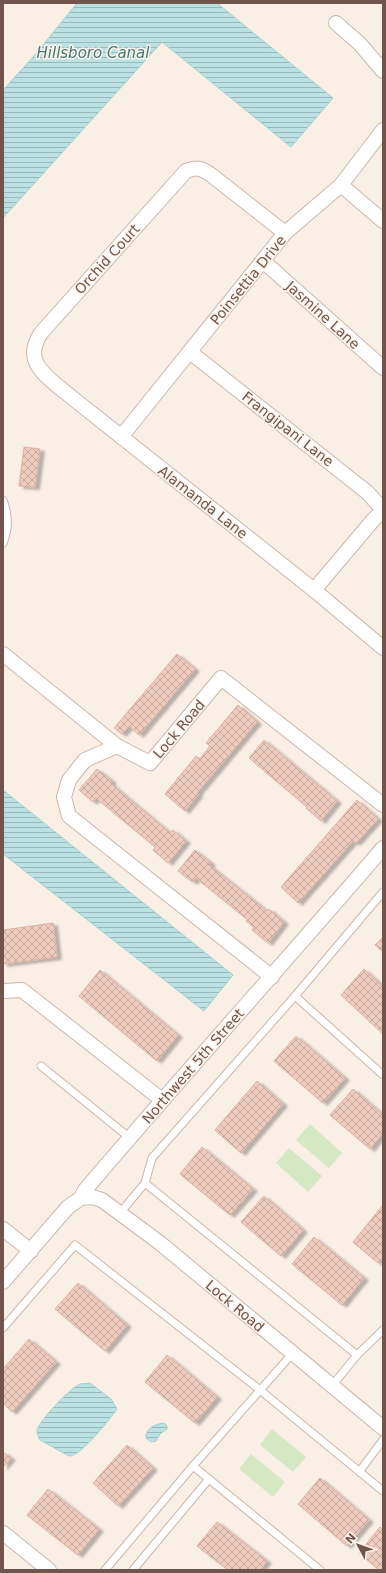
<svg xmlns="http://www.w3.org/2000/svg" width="386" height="1573" font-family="'DejaVu Sans',sans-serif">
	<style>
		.green { fill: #d6e7c4 }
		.water { fill: url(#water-rules); stroke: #a2d1d3 }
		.building { fill: url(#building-cross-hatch); stroke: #dfb1a0; filter: url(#shadow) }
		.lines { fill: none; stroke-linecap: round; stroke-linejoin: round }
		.service-casing { stroke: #cbb6ac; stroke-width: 9 }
		.minor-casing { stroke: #cbb6ac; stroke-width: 16 }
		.service { stroke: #fff; stroke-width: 7 }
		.minor { stroke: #fff; stroke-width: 14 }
		.labels { text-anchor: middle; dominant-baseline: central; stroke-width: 3; stroke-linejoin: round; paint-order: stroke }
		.street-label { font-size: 14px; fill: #71554c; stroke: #fdf4ea }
		.water-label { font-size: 15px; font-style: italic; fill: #44797c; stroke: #fdf4ea }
	</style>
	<defs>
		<pattern id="water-rules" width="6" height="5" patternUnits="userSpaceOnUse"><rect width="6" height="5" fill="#bbe1e2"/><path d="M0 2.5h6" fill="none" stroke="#9cb9b9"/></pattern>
		<pattern id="building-cross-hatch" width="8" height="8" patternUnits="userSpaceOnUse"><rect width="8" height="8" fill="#eeccbe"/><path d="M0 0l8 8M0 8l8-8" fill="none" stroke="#c5a89d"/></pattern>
		<filter id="shadow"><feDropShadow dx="4.5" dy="2.5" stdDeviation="1" flood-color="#0004"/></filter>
	</defs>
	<rect width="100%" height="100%" fill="#faefe5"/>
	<g class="green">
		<path d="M310,1124L342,1153L329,1168L296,1140Z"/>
		<path d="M289,1148L322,1176L308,1192L276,1163Z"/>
		<path d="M272,1429L306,1457L293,1472L260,1445Z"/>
		<path d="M251,1454L285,1482L273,1497L239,1469Z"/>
	</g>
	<g class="water">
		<path d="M77,3H217L333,98L291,147L162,42L3,218V90L34,56Z"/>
		<path d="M3,790L233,975L204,1011L3,854Z"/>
		<path d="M90,1383L111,1399L117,1409C111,1418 80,1457 69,1456L40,1440C38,1436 36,1432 38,1428C42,1418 70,1388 80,1384C83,1383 87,1384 90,1383Z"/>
		<path d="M164,1423L167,1426V1429L160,1434L156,1441L151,1442L146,1438V1435C148,1427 156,1424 164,1423Z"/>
	</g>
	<g class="building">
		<path d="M24,447L40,449L35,487L19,486Z"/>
		<path d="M177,654L195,669L139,735L129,726L122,734L114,728Z"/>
		<path d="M238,705L257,722L197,793L198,795L185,811L165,794L196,756L200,759L210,746L206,743Z"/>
		<path d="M264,740L337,801L321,821L306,808L307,807L249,758Z"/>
		<path d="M97,769L112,781L110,783L170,833L173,830L186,841L168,863L153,850L155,847L96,798L93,802L79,790Z"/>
		<path d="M357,800L378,819L356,843L353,841L298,903L281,887Z"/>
		<path d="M195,850L211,863L209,865L267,911L269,909L284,922L268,943L252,930L254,927L246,921L248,920L196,878L193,882L178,871Z"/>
		<path d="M53,923L57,957L3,964V930Z"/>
		<path d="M383,937V952L375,945Z"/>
		<path d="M364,969L383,987V1034L341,995Z"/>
		<path d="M100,970L178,1035L157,1061L79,996Z"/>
		<path d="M296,1036L345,1078L323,1103L274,1061Z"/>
		<path d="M257,1081L283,1104L241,1153L215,1130Z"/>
		<path d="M353,1089L383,1115V1133L370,1149L330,1115Z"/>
		<path d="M202,1147L253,1189L230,1215L180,1174Z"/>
		<path d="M264,1196L303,1230L281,1256L241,1222Z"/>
		<path d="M383,1205V1257L378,1263L353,1242Z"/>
		<path d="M314,1237L364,1278L342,1305L292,1264Z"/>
		<path d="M78,1283L127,1325L105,1351L55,1309Z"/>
		<path d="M29,1339L56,1362L12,1412L3,1403V1369Z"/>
		<path d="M167,1355L217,1397L195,1423L145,1382Z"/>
		<path d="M127,1445L153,1468L118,1506L93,1483Z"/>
		<path d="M3,1452L11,1458L3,1467Z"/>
		<path d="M320,1478L369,1520L347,1546L298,1504Z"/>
		<path d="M48,1489L99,1529L78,1555L27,1515Z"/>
		<path d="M217,1522L267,1561L260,1570H228L197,1546Z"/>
		<path d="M380,1527L383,1530V1570H379L359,1553Z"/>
	</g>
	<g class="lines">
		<g class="service-casing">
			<g id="service">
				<path d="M3,500C8,513 9,529 3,543"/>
				<path d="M295,996L383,892"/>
				<path d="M41,1066L130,1138"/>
				<path d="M145,1183L152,1158L295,996L383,1075"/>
				<path d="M120,1213L145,1183L357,1355L332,1386"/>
				<path d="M3,1328L75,1245L260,1390L383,1491"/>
				<path d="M292,1354L193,1466L320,1570"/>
				<path d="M357,1355L383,1330"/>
				<path d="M359,1472L383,1440"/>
				<path d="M105,1570L193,1466"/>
				<path d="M133,1570L209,1479"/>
			</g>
		</g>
		<g class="minor-casing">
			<g id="minor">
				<path d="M336,23L360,44L383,71"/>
				<path d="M341,185L383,221"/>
				<path d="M285,233L210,174C201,168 196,167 186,171L41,333C24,359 41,372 60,388L314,590L383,648"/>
				<path d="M263,261L383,368"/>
				<path d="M190,352L368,493L383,510"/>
				<path d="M121,437L285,233L341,185L383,130"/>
				<path d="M314,590L374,519L383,511"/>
				<path d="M3,654L117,746"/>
				<path d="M272,977L69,816L64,797L69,780L85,760L117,746L150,763L221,678L383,805"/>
				<path d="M3,991L22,990L162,1100"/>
				<path d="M81,1198L92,1197L102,1200L160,1243L383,1428"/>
				<path d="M3,1229L31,1251"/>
				<path d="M3,1282L68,1207L81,1198L85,1190C183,1075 284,963 383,848"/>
				<path d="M3,1533L49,1570"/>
			</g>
		</g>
		<use href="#service" class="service"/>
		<use href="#minor" class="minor"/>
	</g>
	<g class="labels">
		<g class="street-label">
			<text transform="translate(107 259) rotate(-48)">Orchid Court</text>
			<text transform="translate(248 280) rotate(-51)">Poinsettia Drive</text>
			<text transform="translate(323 315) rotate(42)">Jasmine Lane</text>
			<text transform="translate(288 429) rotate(38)">Frangipani Lane</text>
			<text transform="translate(203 502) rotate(38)">Alamanda Lane</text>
			<text transform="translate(179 729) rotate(-50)">Lock Road</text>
			<text transform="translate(193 1066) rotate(-49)">Northwest 5th Street</text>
			<text transform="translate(235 1306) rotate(40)">Lock Road</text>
		</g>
		<g class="water-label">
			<text x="93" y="53">Hillsboro Canal</text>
		</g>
	</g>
	<rect width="386" height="1573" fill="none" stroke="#71554c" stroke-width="8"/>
	<g transform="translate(358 1545) rotate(311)" stroke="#fdf4ea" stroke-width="3" paint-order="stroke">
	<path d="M0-3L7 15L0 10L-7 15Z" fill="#71554c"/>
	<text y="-6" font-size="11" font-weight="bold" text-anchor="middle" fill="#71554c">N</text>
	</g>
</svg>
